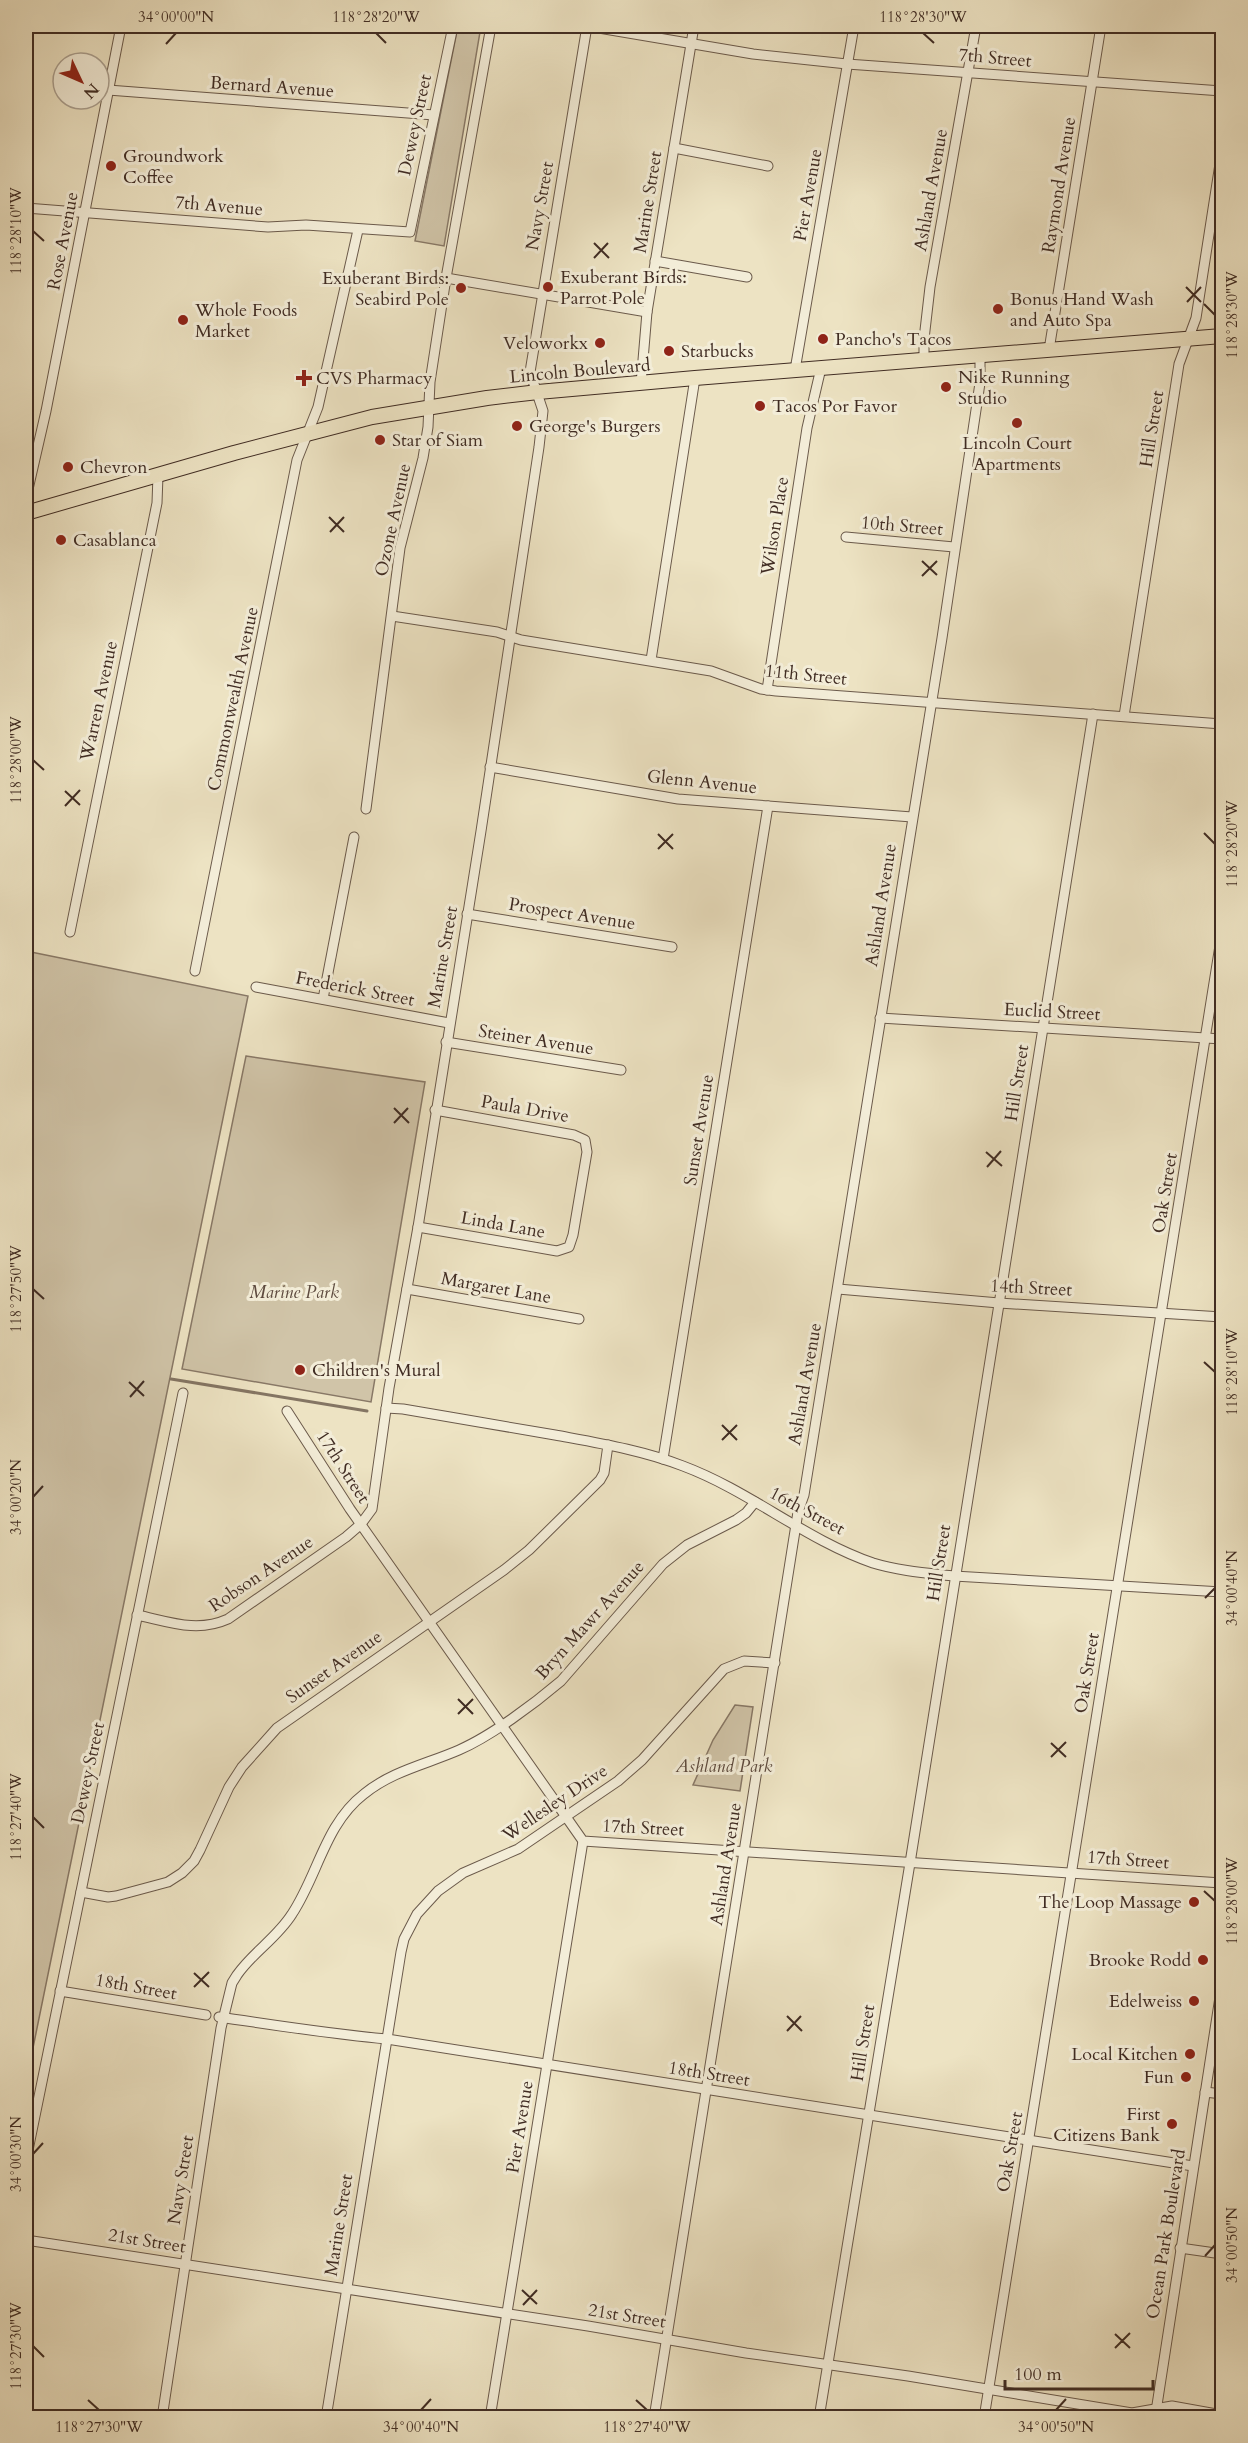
<svg xmlns="http://www.w3.org/2000/svg" width="1248" height="2443" font-family="Cardo,serif">
	<style>
		.green { fill: #d0c4a8; stroke: #887866; stroke-width: 1.5 }
		.lines { fill: none; stroke-linecap: round; stroke-linejoin: round }
		.stream { stroke: #847563; stroke-width: 3 }
		.minor-casing { stroke: #6b5a4b; stroke-width: 11 }
		.highway-casing { stroke: #402c23; stroke-width: 16 }
		.minor { stroke: #f3edd8; stroke-width: 9 }
		.highway { stroke: #ede3c3; stroke-width: 14 }
		.ticks { fill: none; stroke: #402c23; stroke-width: 2 }
		.poi-dot { fill: #8f2418; stroke: #f3edd8; stroke-width: 2 }
		.labels { text-anchor: middle; dominant-baseline: central; stroke-width: 6; stroke-linejoin: round; paint-order: stroke }
		.street-label { font-size: 18px; fill: #402c23; stroke: #f3edd8 }
		.poi-label { font-size: 18px; fill: #402c23; stroke: #f3edd8; text-anchor: start }
		.park-label { font-size: 18px; font-style: italic; fill: #5d4a3e; stroke: #f3edd8 }
		.neatline { fill: none; stroke: #402c23; stroke-width: 2 }
		.ticks-label { font-size: 15px; text-anchor: middle; fill: #402c23 }
	</style>
	<rect width="100%" height="100%" fill="#ede3c3"/>
	<filter id="stains"><feTurbulence type="fractalNoise" baseFrequency=".00333" numOctaves="4"/><feColorMatrix values="0 0 0 0 .2 0 0 0 0 .09 0 0 0 0 .02 0 0 0 .5 -.17"/></filter>
	<radialGradient id="worn" r=".72"><stop offset=".6" stop-color="#630" stop-opacity="0"/><stop offset="1" stop-color="#630" stop-opacity=".3"/></radialGradient>
	<g class="green">
		<path d="M458,26H481L444,246L415,241Z"/>
		<path d="M26,951L248,996L26,2082Z"/>
		<path d="M246,1056L425,1082L371,1402L182,1369Z"/>
		<path d="M735,1705L753,1707L740,1791L693,1785L713,1740Z"/>
	</g>
	<g class="lines">
		<path class="stream" d="M171,1379L367,1411"/>
		<g class="minor-casing">
			<g id="minor">
				<path d="M587,26L753,54L847,64L1222,91"/>
				<path d="M108,90L434,115"/>
				<path d="M674,148L768,166"/>
				<path d="M26,208L268,227L306,225L410,232L453,26"/>
				<path d="M655,261L747,277"/>
				<path d="M446,278L647,312"/>
				<path d="M1049,350L1101,26"/>
				<path d="M924,360V339L930,287L976,26"/>
				<path d="M795,370L854,26"/>
				<path d="M641,384L647,312L694,26"/>
				<path d="M26,498L46,411L121,26"/>
				<path d="M846,537L954,547"/>
				<path d="M392,616L497,632L521,640L711,671L761,689L776,691L1222,724"/>
				<path d="M651,660L695,378"/>
				<path d="M767,690L807,428L821,368"/>
				<path d="M1124,716L1179,364L1196,318L1222,151"/>
				<path d="M490,767L678,799L912,817"/>
				<path d="M366,809L400,548L423,458L428,427L430,382L446,278L491,26"/>
				<path d="M467,914L672,947"/>
				<path d="M70,932L157,503L158,475"/>
				<path d="M195,971L297,460L318,407L358,230"/>
				<path d="M256,987L449,1023"/>
				<path d="M323,999L354,837"/>
				<path d="M880,1018L1222,1039"/>
				<path d="M446,1042L621,1070"/>
				<path d="M418,1227L557,1251L569,1247L573,1235L587,1152L585,1140L574,1135L435,1110"/>
				<path d="M407,1289L579,1319"/>
				<path d="M838,1289L999,1303L1222,1317"/>
				<path d="M386,1408L403,1409C454,1418 504,1426 555,1435C598,1443 642,1450 683,1466C750,1491 806,1540 873,1563C899,1571 927,1573 954,1576L1222,1592"/>
				<path d="M287,1411L350,1509L583,1841L1222,1883"/>
				<path d="M663,1459L768,806"/>
				<path d="M137,1615C170,1622 197,1633 228,1619L346,1537L361,1524L372,1509L389,1388L418,1227L481,831L539,447L543,411L530,372L587,26"/>
				<path d="M81,1892L108,1897L116,1896L168,1882L182,1873L194,1861L200,1850L229,1787L242,1767L277,1728L504,1570L529,1550L600,1480L604,1473L608,1445"/>
				<path d="M60,1991L206,2015"/>
				<path d="M219,2017C275,2025 330,2034 387,2039L1193,2166"/>
				<path d="M1205,2092L1222,2094"/>
				<path d="M26,2160L183,1393"/>
				<path d="M26,2240L588,2326L746,2353L908,2376L1132,2413L1172,2406L1222,2415"/>
				<path d="M1180,2248L1222,2254"/>
				<path d="M162,2418L221,2028L232,1983L237,1975C253,1952 277,1938 292,1914C318,1875 325,1824 364,1794C392,1771 427,1764 459,1750C491,1736 534,1704 561,1681L663,1564L687,1545L736,1520L746,1513L755,1502"/>
				<path d="M326,2418L401,1952L404,1939L417,1914L438,1891L463,1873L518,1849L618,1781L642,1760L724,1669L744,1661L775,1663"/>
				<path d="M490,2418L583,1841"/>
				<path d="M654,2418L798,1512L804,1495L942,638L980,383V355"/>
				<path d="M819,2418L910,1863L1093,714"/>
				<path d="M984,2418L1222,933"/>
				<path d="M1155,2418L1222,1984"/>
			</g>
		</g>
		<g class="highway-casing">
			<path id="highway" d="M26,513L234,453L372,417L487,398L538,392L695,378L1222,336"/>
		</g>
		<use href="#minor" class="minor"/>
		<use href="#highway" class="highway"/>
	</g>
	<path class="ticks" d="M376,33L386,43M923,33L934,43M166,44L176,33M33,231L44,241M594,243L609,258M594,258L608,243M1186,287L1201,302M1187,302L1201,287M1204,304L1215,315M329,517L344,532M330,532L344,517M922,561L937,575M922,576L937,561M33,760L44,770M65,791L80,805M65,806L80,790M1204,833L1215,844M658,834L673,849M658,849L673,834M394,1108L409,1123M394,1123L408,1108M986,1152L1002,1166M987,1167L1001,1151M33,1289L44,1299M1204,1362L1215,1372M129,1382L144,1396M130,1397L144,1381M722,1425L737,1440M722,1440L737,1425M33,1497L43,1486M1205,1598L1215,1588M458,1699L473,1714M458,1714L473,1699M1051,1743L1066,1757M1051,1757L1066,1742M33,1817L44,1828M1204,1891L1215,1901M194,1973L209,1987M194,1987L209,1972M787,2016L802,2031M787,2031L801,2016M33,2154L43,2143M1205,2256L1215,2245M522,2290L537,2304M523,2305L537,2290M1115,2334L1130,2348M33,2346L44,2357M1115,2348L1130,2333M88,2400L99,2410M636,2400L647,2410M421,2410L431,2399M1056,2410L1066,2399"/>
	<g class="poi-dot">
		<circle cx="111" cy="166" r="6"/>
		<circle cx="548" cy="287" r="6"/>
		<circle cx="461" cy="288" r="6"/>
		<circle cx="998" cy="309" r="6"/>
		<circle cx="183" cy="320" r="6"/>
		<circle cx="823" cy="339" r="6"/>
		<circle cx="600" cy="343" r="6"/>
		<circle cx="669" cy="351" r="6"/>
		<path d="M301 369h6v6h6v6h-6v6h-6v-6h-6v-6h6z"/>
		<circle cx="946" cy="387" r="6"/>
		<circle cx="760" cy="406" r="6"/>
		<circle cx="1017" cy="423" r="6"/>
		<circle cx="517" cy="426" r="6"/>
		<circle cx="380" cy="440" r="6"/>
		<circle cx="68" cy="467" r="6"/>
		<circle cx="61" cy="540" r="6"/>
		<circle cx="300" cy="1370" r="6"/>
		<circle cx="1194" cy="1902" r="6"/>
		<circle cx="1203" cy="1960" r="6"/>
		<circle cx="1194" cy="2001" r="6"/>
		<circle cx="1190" cy="2054" r="6"/>
		<circle cx="1186" cy="2077" r="6"/>
		<circle cx="1172" cy="2124" r="6"/>
	</g>
	<g class="labels">
		<g class="street-label">
			<text transform="translate(995 58) rotate(5)">7th Street</text>
			<text transform="translate(272 87) rotate(4)">Bernard Avenue</text>
			<text transform="translate(415 125) rotate(-78)">Dewey Street</text>
			<text transform="translate(1059 185) rotate(-81)">Raymond Avenue</text>
			<text transform="translate(931 190) rotate(-80)">Ashland Avenue</text>
			<text transform="translate(808 195) rotate(-80)">Pier Avenue</text>
			<text transform="translate(648 202) rotate(-81)">Marine Street</text>
			<text transform="translate(219 206) rotate(5)">7th Avenue</text>
			<text transform="translate(540 206) rotate(-80)">Navy Street</text>
			<text transform="translate(63 241) rotate(-79)">Rose Avenue</text>
			<text transform="translate(580 371) rotate(-5)">Lincoln Boulevard</text>
			<text transform="translate(1152 429) rotate(-81)">Hill Street</text>
			<text transform="translate(393 520) rotate(-78)">Ozone Avenue</text>
			<text transform="translate(775 526) rotate(-81)">Wilson Place</text>
			<text transform="translate(902 526) rotate(5)">10th Street</text>
			<text transform="translate(806 675) rotate(6)">11th Street</text>
			<text transform="translate(233 699) rotate(-78)">Commonwealth Avenue</text>
			<text transform="translate(99 701) rotate(-78)">Warren Avenue</text>
			<text transform="translate(702 782) rotate(6)">Glenn Avenue</text>
			<text transform="translate(881 905) rotate(-81)">Ashland Avenue</text>
			<text transform="translate(572 914) rotate(9)">Prospect Avenue</text>
			<text transform="translate(443 957) rotate(-80)">Marine Street</text>
			<text transform="translate(355 989) rotate(11)">Frederick Street</text>
			<text transform="translate(1052 1012) rotate(3)">Euclid Street</text>
			<text transform="translate(536 1040) rotate(9)">Steiner Avenue</text>
			<text transform="translate(1017 1083) rotate(-81)">Hill Street</text>
			<text transform="translate(525 1109) rotate(10)">Paula Drive</text>
			<text transform="translate(699 1130) rotate(-81)">Sunset Avenue</text>
			<text transform="translate(1165 1193) rotate(-81)">Oak Street</text>
			<text transform="translate(503 1225) rotate(10)">Linda Lane</text>
			<text transform="translate(496 1288) rotate(10)">Margaret Lane</text>
			<text transform="translate(1031 1288) rotate(3)">14th Street</text>
			<text transform="translate(805 1384) rotate(-80)">Ashland Avenue</text>
			<text transform="translate(343 1467) rotate(57)">17th Street</text>
			<text transform="translate(807 1511) rotate(28)">16th Street</text>
			<text transform="translate(939 1563) rotate(-81)">Hill Street</text>
			<text transform="translate(261 1574) rotate(-34)">Robson Avenue</text>
			<text transform="translate(590 1620) rotate(-48)">Bryn Mawr Avenue</text>
			<text transform="translate(334 1667) rotate(-35)">Sunset Avenue</text>
			<text transform="translate(1087 1673) rotate(-81)">Oak Street</text>
			<text transform="translate(88 1773) rotate(-78)">Dewey Street</text>
			<text transform="translate(555 1803) rotate(-34)">Wellesley Drive</text>
			<text transform="translate(643 1828) rotate(3)">17th Street</text>
			<text transform="translate(1128 1860) rotate(4)">17th Street</text>
			<text transform="translate(726 1864) rotate(-81)">Ashland Avenue</text>
			<text transform="translate(136 1987) rotate(10)">18th Street</text>
			<text transform="translate(863 2043) rotate(-81)">Hill Street</text>
			<text transform="translate(709 2074) rotate(9)">18th Street</text>
			<text transform="translate(520 2127) rotate(-81)">Pier Avenue</text>
			<text transform="translate(1010 2152) rotate(-80)">Oak Street</text>
			<text transform="translate(181 2180) rotate(-81)">Navy Street</text>
			<text transform="translate(339 2225) rotate(-81)">Marine Street</text>
			<text transform="translate(1166 2234) rotate(-81)">Ocean Park Boulevard</text>
			<text transform="translate(147 2241) rotate(9)">21st Street</text>
			<text transform="translate(627 2316) rotate(9)">21st Street</text>
		</g>
		<g class="poi-label">
			<text x="123" y="156">Groundwork<tspan x="123" dy="21">Coffee</tspan></text>
			<text x="560" y="277">Exuberant Birds:<tspan x="560" dy="21">Parrot Pole</tspan></text>
			<text x="449" y="278" text-anchor="end">Exuberant Birds:<tspan x="449" dy="21">Seabird Pole</tspan></text>
			<text x="1010" y="299">Bonus Hand Wash<tspan x="1010" dy="21">and Auto Spa</tspan></text>
			<text x="195" y="310">Whole Foods<tspan x="195" dy="21">Market</tspan></text>
			<text x="835" y="339">Pancho's Tacos</text>
			<text x="588" y="343" text-anchor="end">Veloworkx</text>
			<text x="681" y="351">Starbucks</text>
			<text x="958" y="377">Nike Running<tspan x="958" dy="21">Studio</tspan></text>
			<text x="316" y="378">CVS Pharmacy</text>
			<text x="772" y="406">Tacos Por Favor</text>
			<text x="529" y="426">George's Burgers</text>
			<text x="392" y="440">Star of Siam</text>
			<text x="1017" y="443" text-anchor="middle">Lincoln Court<tspan x="1017" dy="21">Apartments</tspan></text>
			<text x="80" y="467">Chevron</text>
			<text x="73" y="540">Casablanca</text>
			<text x="312" y="1370">Children's Mural</text>
			<text x="1182" y="1902" text-anchor="end">The Loop Massage</text>
			<text x="1191" y="1960" text-anchor="end">Brooke Rodd</text>
			<text x="1182" y="2001" text-anchor="end">Edelweiss</text>
			<text x="1178" y="2054" text-anchor="end">Local Kitchen</text>
			<text x="1174" y="2077" text-anchor="end">Fun</text>
			<text x="1160" y="2114" text-anchor="end">First<tspan x="1160" dy="21">Citizens Bank</tspan></text>
		</g>
		<g class="park-label">
			<text x="294" y="1292">Marine Park</text>
			<text x="724" y="1766">Ashland Park</text>
		</g>
	</g>
	<rect width="1248" height="2443" fill="none" stroke="#ede3c3" stroke-width="66"/>
	<g transform="translate(81 81) rotate(134)"><circle r="28" fill="#f3edd8" stroke="#aba090" stroke-width="1.5"/>
	<path d="M0-4.5L10 22L0 15L-10 22Z" fill="#8f2418"/>
	<text y="-9" font-size="16" font-weight="bold" text-anchor="middle" fill="#402c23">N</text>
	</g>
	<path d="M1005 2380v9h148v-9" fill="none" stroke="#402c23" stroke-width="3"/>
	<text x="1014" y="2380" font-size="18" fill="#402c23" stroke="#f3edd8" stroke-width="4.5" paint-order="stroke">100 m</text>
	<rect x="33" y="33" width="1182" height="2377" class="neatline"/>
	<g class="ticks-label">
		<text x="176" y="22">34°00'00"N</text>
		<text x="376" y="22">118°28'20"W</text>
		<text x="923" y="22">118°28'30"W</text>
		<text transform="translate(16 231) rotate(-90)" y="5">118°28'10"W</text>
		<text transform="translate(1232 315) rotate(-90)" y="5">118°28'30"W</text>
		<text transform="translate(16 760) rotate(-90)" y="5">118°28'00"W</text>
		<text transform="translate(1232 844) rotate(-90)" y="5">118°28'20"W</text>
		<text transform="translate(16 1289) rotate(-90)" y="5">118°27'50"W</text>
		<text transform="translate(1232 1372) rotate(-90)" y="5">118°28'10"W</text>
		<text transform="translate(16 1497) rotate(-90)" y="5">34°00'20"N</text>
		<text transform="translate(1232 1588) rotate(-90)" y="5">34°00'40"N</text>
		<text transform="translate(16 1817) rotate(-90)" y="5">118°27'40"W</text>
		<text transform="translate(1232 1901) rotate(-90)" y="5">118°28'00"W</text>
		<text transform="translate(16 2154) rotate(-90)" y="5">34°00'30"N</text>
		<text transform="translate(1232 2245) rotate(-90)" y="5">34°00'50"N</text>
		<text transform="translate(16 2346) rotate(-90)" y="5">118°27'30"W</text>
		<text x="99" y="2432">118°27'30"W</text>
		<text x="421" y="2432">34°00'40"N</text>
		<text x="647" y="2432">118°27'40"W</text>
		<text x="1056" y="2432">34°00'50"N</text>
	</g>
	<rect width="100%" height="100%" filter="url(#stains)"/>
	<rect width="100%" height="100%" fill="url(#worn)"/>
</svg>
